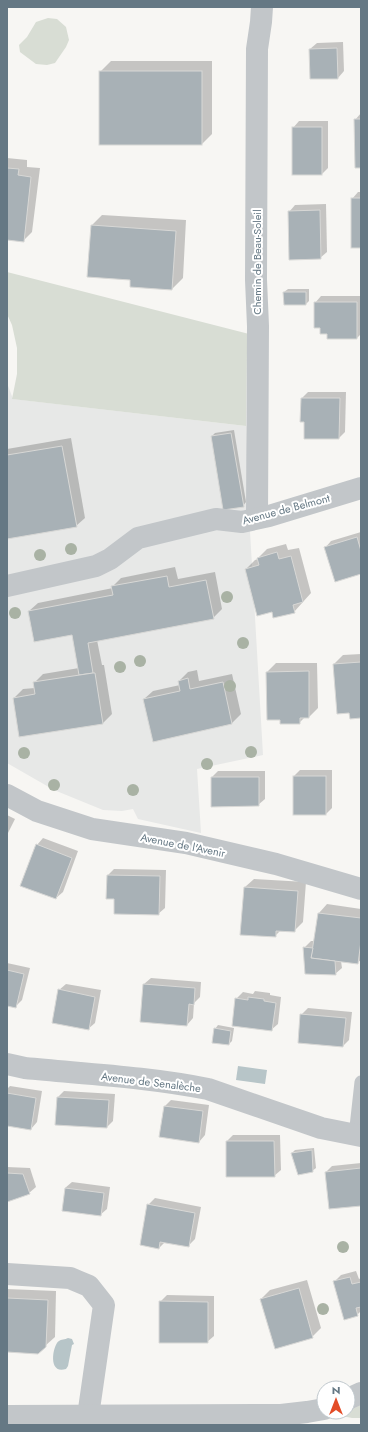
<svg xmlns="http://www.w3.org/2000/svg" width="368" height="1432" font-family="Jost,sans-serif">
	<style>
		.built { fill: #e7e8e7 }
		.green { fill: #d8ddd4 }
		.water { fill: #b7c5c8 }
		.shadow { fill: #0003 }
		.building { fill: #a8b1b6; stroke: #d8d8d6 }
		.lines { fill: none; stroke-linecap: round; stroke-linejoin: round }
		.service { stroke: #c2c6c9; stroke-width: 13 }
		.minor { stroke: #c2c6c9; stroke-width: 22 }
		.tree { fill: #a9b2a4 }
		.labels { text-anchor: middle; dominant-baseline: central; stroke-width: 4; stroke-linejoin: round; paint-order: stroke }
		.street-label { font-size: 11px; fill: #657884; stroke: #fff }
	</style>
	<rect width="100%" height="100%" fill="#f7f6f3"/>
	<path class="built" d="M7,383L13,399L246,426L249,514L263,755L197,769L201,833L138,819L133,809L122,811L103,810L54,790L7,763Z"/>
	<g class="green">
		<path d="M48,18L57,19L66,27L69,40L66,47L55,63L47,65L36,64L20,52L19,45L27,37L36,22Z"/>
		<path d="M7,272L253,335L247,352L246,426L12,399L17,374V348L12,325L7,314Z"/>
		<path d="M361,1405V1418H352L337,1415L348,1412V1411Z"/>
	</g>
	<g class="water">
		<path d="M238,1066L267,1070L265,1084L236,1080Z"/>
		<path d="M68,1338L72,1339L74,1344L72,1345L68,1366L66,1369C47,1375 53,1344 59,1341C61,1339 65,1340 68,1338Z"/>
	</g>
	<g class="shadow">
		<path d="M343,42L344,71L338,78L310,49L317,43Z"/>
		<path d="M111,61H212V134L202,144L100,72Z"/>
		<path d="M361,113V167L355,120Z"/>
		<path d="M299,121H328V168L322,174L293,128Z"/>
		<path d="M7,158L27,160V167L40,168L32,232L23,241L7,239Z"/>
		<path d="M358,192H361V247L352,199Z"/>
		<path d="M326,204L327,252L320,258L289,212L295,205Z"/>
		<path d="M102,215L186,220L183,278L172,289L131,286V279L92,225Z"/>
		<path d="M288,289H309V301L306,304L284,292Z"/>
		<path d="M321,296H361V334L357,338L315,303Z"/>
		<path d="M308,392H346L345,432L339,438L305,421L302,398Z"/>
		<path d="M234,430L246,502L243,506L212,436L215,433Z"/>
		<path d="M71,438L85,518L76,526L7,538V449Z"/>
		<path d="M361,532V573L325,548L331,541Z"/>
		<path d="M286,544L288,550L299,548L311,593L294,612L273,611L246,569L255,560L258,559V558L267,549Z"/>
		<path d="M175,567L178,579L215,572L222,609L213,618L97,640L102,665H104L112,714L103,723L14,698L23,689L35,688L34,683L43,674L79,668L73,633L29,611L38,603L113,588L112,587L121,578Z"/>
		<path d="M361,654V717L334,664L343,655Z"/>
		<path d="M276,663H317L318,708L309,717H305L299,723L267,672Z"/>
		<path d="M197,670L199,681L232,674L241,714L232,723L153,741L144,699L153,691L180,685L179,681L188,672Z"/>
		<path d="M300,770H332V808L326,814L294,776Z"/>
		<path d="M218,771H265V799L258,805L212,777Z"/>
		<path d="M7,815L15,819L7,835Z"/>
		<path d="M43,838L78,851L63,892L56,898L37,845Z"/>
		<path d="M114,869L166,870L165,908L158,914L115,898H107L108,875Z"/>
		<path d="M254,879L306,882L303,922L294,931L281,930L275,936L245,887Z"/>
		<path d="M327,904L361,909V960L357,963L341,961L342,968L335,974L304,948L311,941H315L319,913Z"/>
		<path d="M7,963L30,968L22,1000L15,1007L7,1005Z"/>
		<path d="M151,978L201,982L200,997L194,1003L193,1018L187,1025L144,984Z"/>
		<path d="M66,984L101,990L95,1023L88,1029L59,990Z"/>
		<path d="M255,991L270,993V995L281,997L278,1024L271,1030L236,999L243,992L253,994Z"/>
		<path d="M308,1008L352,1012L349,1040L343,1046L301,1015Z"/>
		<path d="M218,1025L234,1028L232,1041L229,1044L215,1029Z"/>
		<path d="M10,1086L42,1091L37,1122L31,1129L7,1125V1089Z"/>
		<path d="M64,1091L115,1094L113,1121L107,1127L58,1097Z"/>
		<path d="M171,1100L209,1105L205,1135L199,1142L165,1106Z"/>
		<path d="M233,1135H280L281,1170L274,1176L227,1141Z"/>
		<path d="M314,1148L316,1168L312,1171L299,1174L292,1153L295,1150Z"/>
		<path d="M361,1163V1205L326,1172L332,1166Z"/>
		<path d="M7,1167L30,1168L36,1187L29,1193L7,1201Z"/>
		<path d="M72,1182L110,1187L107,1209L100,1215L65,1188Z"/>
		<path d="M155,1198L201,1207L195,1239L188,1246L165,1242L159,1248L148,1205Z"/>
		<path d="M356,1271L359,1279L361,1278V1311L357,1315L334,1282L341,1275Z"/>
		<path d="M307,1280L321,1328L312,1337L261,1299L270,1290Z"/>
		<path d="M7,1289L56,1291L55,1337L45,1346L7,1351Z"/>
		<path d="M167,1295L214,1296V1336L207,1342L160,1302Z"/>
	</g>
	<g class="building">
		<path d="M337,48L338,79H310L309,49Z"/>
		<rect x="99" y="71" width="103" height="74"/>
		<path d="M354,119H361V168H355Z"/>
		<rect x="292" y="127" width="30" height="48"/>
		<path d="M7,168L19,169L18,175L31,177L24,242L7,240Z"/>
		<rect x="351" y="198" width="10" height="50"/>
		<path d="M320,210L321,259L289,260L288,211Z"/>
		<path d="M91,225L176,231L172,290L130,287V280L87,277Z"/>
		<path d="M283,292H306V305H284Z"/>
		<path d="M314,302H357V339H327V334H320V328H314Z"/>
		<path d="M301,398H340L339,439H304V422H300Z"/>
		<path d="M231,433L244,507L223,510L211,436Z"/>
		<path d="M62,446L77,527L7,539V455Z"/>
		<path d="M357,537L361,551V574L335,582L324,547Z"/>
		<path d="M277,552L279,559L291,556L303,602L293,605L295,613L273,618L272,612L257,616L245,569L259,565L257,558Z"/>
		<path d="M167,576L169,587L206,580L214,619L88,643L93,673L79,675L72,635L34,642L28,611L113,595L111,586Z"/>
		<path d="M361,662V718L350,719L349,713L337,714L333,664Z"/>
		<path d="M309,671V718H300V724H280V720H267L266,672Z"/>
		<path d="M93,673H95L103,724L19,737L13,698L35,694L33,682Z"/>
		<path d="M188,678L190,689L223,682L232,724L153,742L143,699L180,691L178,681Z"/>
		<rect x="293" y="776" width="33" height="39"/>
		<path d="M211,777H259V806L211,807Z"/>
		<path d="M36,844L72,858L56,899L20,886Z"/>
		<path d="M107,875L160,876L159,915L114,914V899H106Z"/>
		<path d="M244,887L298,891L295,932L276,931V937L240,935Z"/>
		<path d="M318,913L361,918V941L358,964L311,958Z"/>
		<path d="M303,947L313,948L311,958L335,961L336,975L305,974Z"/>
		<path d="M7,970L24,974L16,1008L7,1006Z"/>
		<path d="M143,984L195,988L194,1005L189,1004L187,1026L140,1022Z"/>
		<path d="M58,989L95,997L89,1030L52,1023Z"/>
		<path d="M248,997L264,999V1001L276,1003L272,1031L232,1026L235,998L248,1000Z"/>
		<path d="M300,1014L346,1018L343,1047L298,1043Z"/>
		<path d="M214,1028L231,1031L229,1045L212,1043Z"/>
		<path d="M7,1093L36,1098L31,1130L7,1126Z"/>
		<path d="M57,1097L109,1100L107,1128L55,1125Z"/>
		<path d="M164,1106L203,1111L199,1143L159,1137Z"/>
		<path d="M226,1141H274L275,1177H226Z"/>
		<path d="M312,1150L313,1172L298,1175L291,1153Z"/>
		<path d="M361,1168V1206L329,1209L325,1172Z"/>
		<path d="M7,1173L23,1174L30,1194L7,1202Z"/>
		<path d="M65,1188L104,1193L101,1216L62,1211Z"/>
		<path d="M147,1204L195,1213L189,1247L160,1242L159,1249L140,1245Z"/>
		<path d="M350,1277L352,1284L361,1282V1307L356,1308L358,1316L344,1320L333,1281Z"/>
		<path d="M299,1288L313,1338L275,1349L260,1299Z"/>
		<path d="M7,1298L48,1300L46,1347L38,1354L7,1352Z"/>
		<path d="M159,1301L208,1302V1343H159Z"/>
	</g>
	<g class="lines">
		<path class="service" d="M355,1136L361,1082"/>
		<g class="minor">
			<path d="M257,518L258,326L256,280L257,49L261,22L262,7"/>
			<path d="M7,586L96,566L110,559L138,538L216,519L242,522L269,516L361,488"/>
			<path d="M7,795L37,811L92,829L186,843L276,864L361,889"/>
			<path d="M7,1064L25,1068C86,1074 149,1077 208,1089L321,1128L361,1136"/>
			<path d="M7,1274L70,1278L89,1286L104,1305L88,1416"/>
			<path d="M348,1399L361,1393"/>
			<path d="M7,1416L281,1415L307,1412L324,1409"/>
		</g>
	</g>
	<g class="tree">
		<circle cx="71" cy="549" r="6"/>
		<circle cx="40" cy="555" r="6"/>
		<circle cx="227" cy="597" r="6"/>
		<circle cx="15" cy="613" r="6"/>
		<circle cx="243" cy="643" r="6"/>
		<circle cx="140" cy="661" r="6"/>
		<circle cx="120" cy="667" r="6"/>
		<circle cx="230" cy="686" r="6"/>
		<circle cx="251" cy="752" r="6"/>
		<circle cx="24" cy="753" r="6"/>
		<circle cx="207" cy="764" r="6"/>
		<circle cx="54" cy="785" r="6"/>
		<circle cx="133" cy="790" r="6"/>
		<circle cx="343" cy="1247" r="6"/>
		<circle cx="323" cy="1309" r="6"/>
	</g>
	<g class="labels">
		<g class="street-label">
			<text transform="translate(257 262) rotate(-90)">Chemin de Beau-Soleil</text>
			<text transform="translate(286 509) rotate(-15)">Avenue de Belmont</text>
			<text transform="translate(183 845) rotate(11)">Avenue de l'Avenir</text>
			<text transform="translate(151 1082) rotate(7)">Avenue de Senalèche</text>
		</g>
	</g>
	<rect width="368" height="1432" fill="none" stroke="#657884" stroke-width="16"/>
	<g transform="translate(336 1400)"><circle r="19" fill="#ffffff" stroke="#c1c9ce"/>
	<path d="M0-3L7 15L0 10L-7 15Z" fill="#e34c27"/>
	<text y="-6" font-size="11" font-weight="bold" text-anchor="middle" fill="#657884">N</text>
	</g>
</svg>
